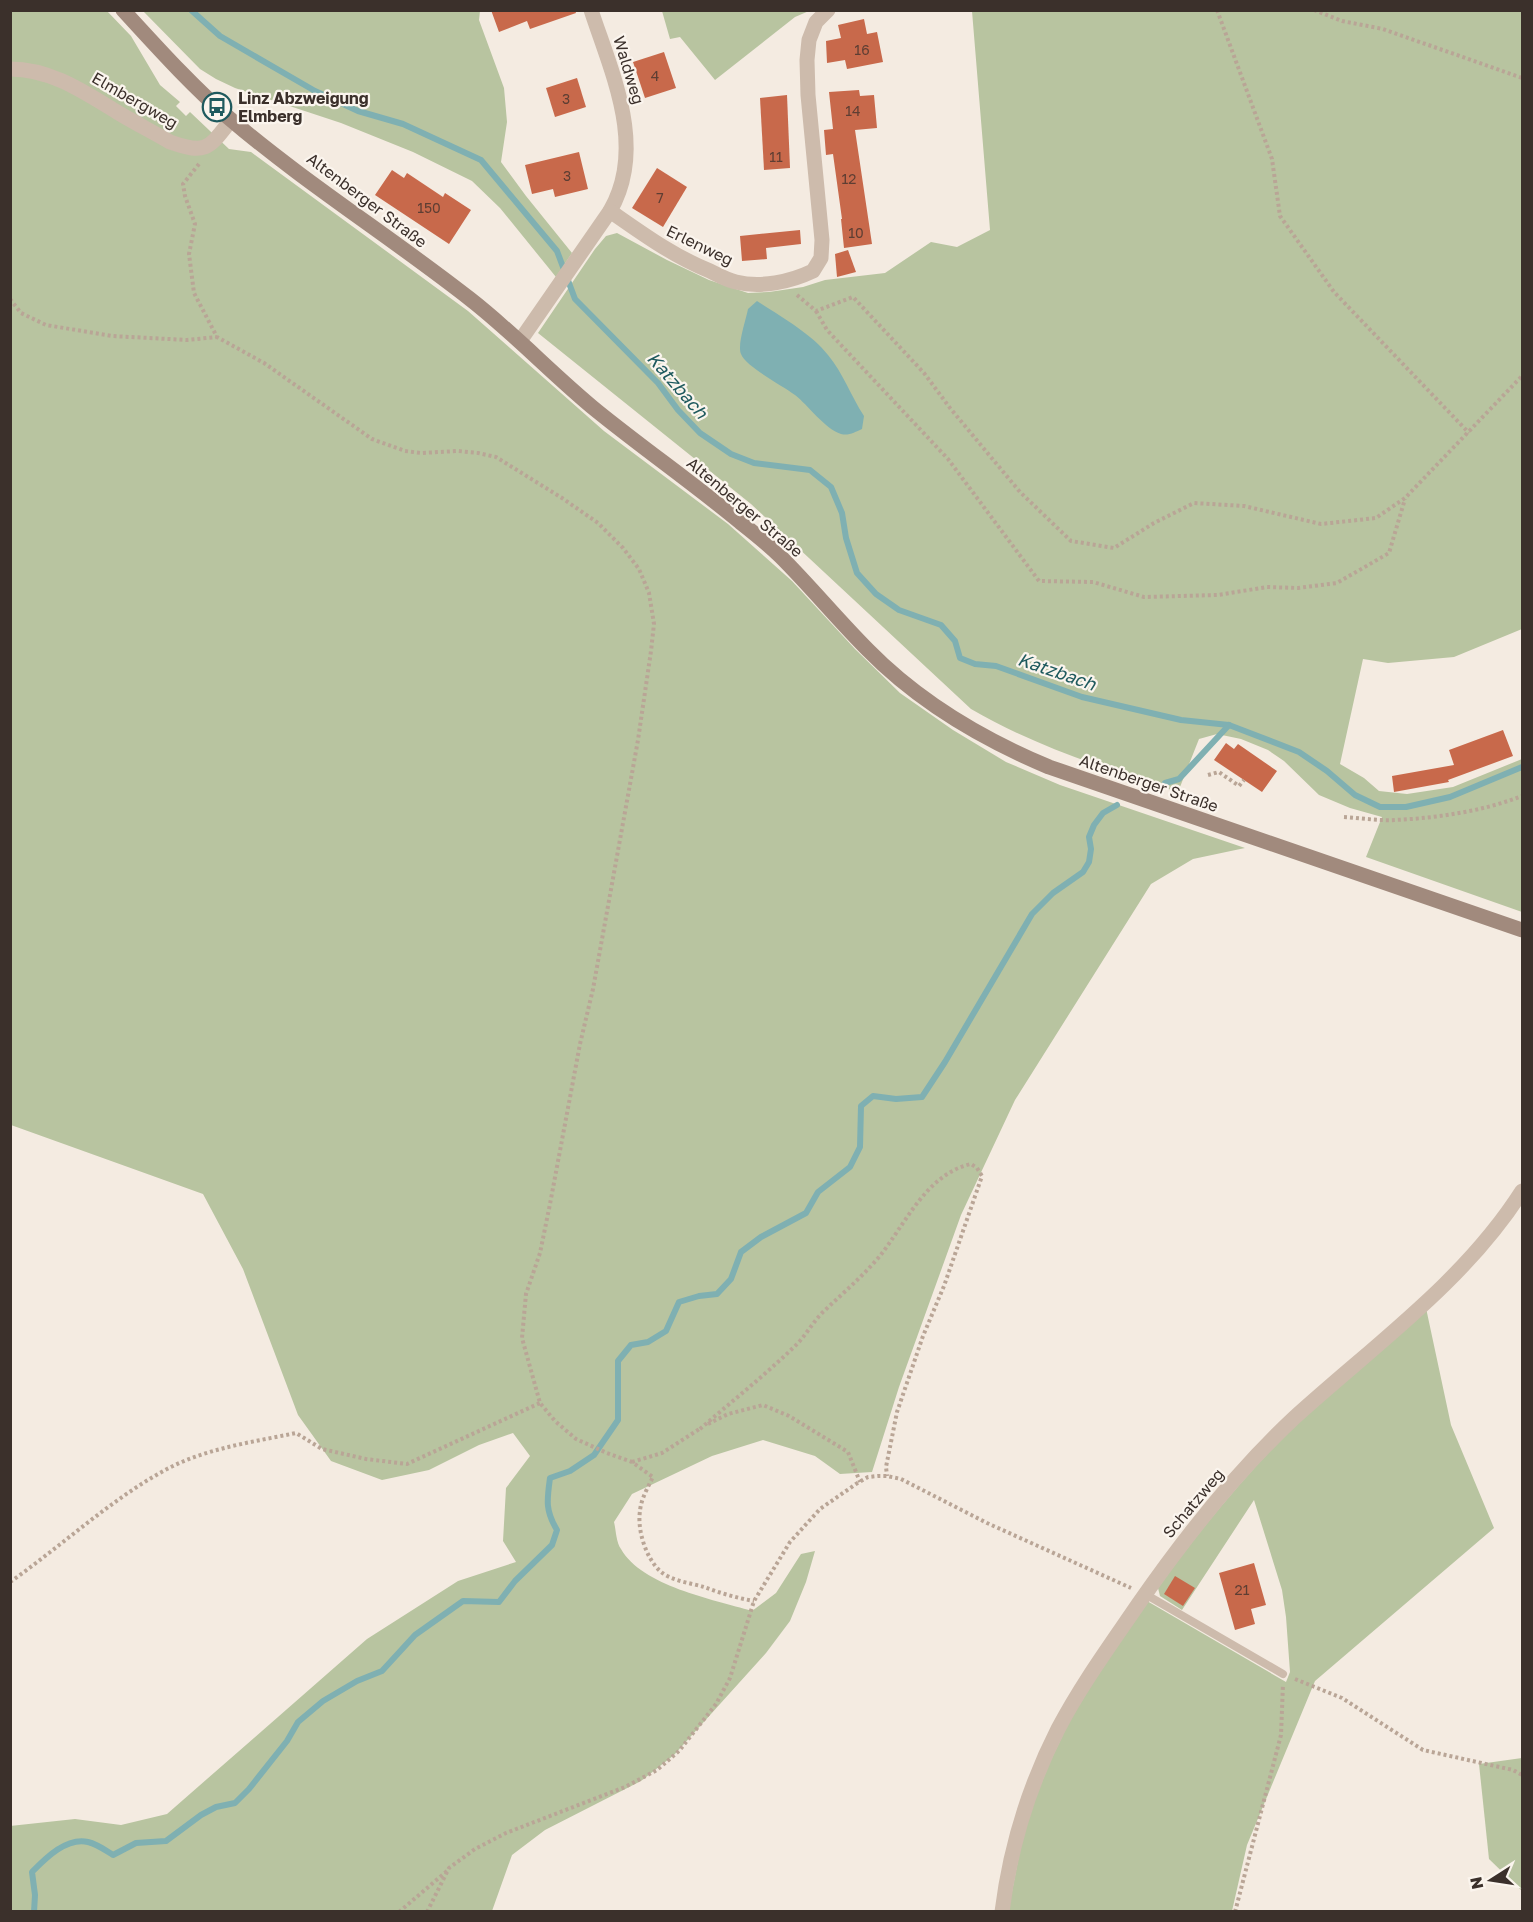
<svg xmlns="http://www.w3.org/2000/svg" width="1533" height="1922" font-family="'Golos Text',sans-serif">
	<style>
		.green { fill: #b8c4a0 }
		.water { fill: #7fb0b2 }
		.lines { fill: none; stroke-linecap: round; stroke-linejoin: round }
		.stream { stroke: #7fb0b2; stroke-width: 6 }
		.building { fill: #c8694b }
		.path { stroke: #b9a596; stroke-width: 4; stroke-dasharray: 3 3; stroke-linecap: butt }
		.lane { stroke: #cdbbac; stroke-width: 8 }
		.street { stroke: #cdbbac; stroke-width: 15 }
		.secondary { stroke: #a18a7d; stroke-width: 15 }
		.labels { text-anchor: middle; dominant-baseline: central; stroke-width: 4.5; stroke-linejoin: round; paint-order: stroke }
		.number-label { font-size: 14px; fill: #5e3e33 }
		.street-label { font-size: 16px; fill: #3b302b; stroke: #fbf5ee }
		.poi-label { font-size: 16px; font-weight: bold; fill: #3b302b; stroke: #fbf5ee; text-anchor: start }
		.water-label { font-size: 18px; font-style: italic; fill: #1f5a5e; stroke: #fbf5ee }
	</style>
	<rect width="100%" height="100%" fill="#f4ebe1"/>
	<g class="green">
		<path d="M11,11H107L131,36L160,85L180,102L176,106L186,116L190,112L229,149L251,152L468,311L604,431L728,524L792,581L855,649L900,693L953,730L1006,762L1060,785L1245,848L1193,859L1151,884L1015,1100L961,1215L899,1387L872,1472L840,1474L815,1456L763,1440L712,1456L632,1494L614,1522C616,1530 616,1542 621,1549C642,1586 712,1599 752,1611L776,1593L801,1554L815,1551L806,1582L790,1621L766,1653L674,1755L641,1781L545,1830L512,1855L492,1911H11L10,1826L75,1819L121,1825L167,1814L367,1639L458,1581L516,1562L503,1541L506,1488L530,1456L513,1433L479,1445L429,1470L382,1480L331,1461L298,1415L243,1269L203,1194L11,1125Z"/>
		<path d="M143,11H480L479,20L504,88L507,122L501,162L526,196L572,253L556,277L500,208L472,181L413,152L341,123L235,88L216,79L200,69Z"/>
		<path d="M662,11V10L809,11L795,17L715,80L680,37L670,39Z"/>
		<path d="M972,11H1522V629L1454,657L1388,663L1363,659L1340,764L1364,778L1379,791L1407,794L1453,787L1522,759V912L1366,857L1382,817L1350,808L1319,795L1284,761L1268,750L1241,739L1217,734L1199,739L1178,792C1107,769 1036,747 971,709L751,504L538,333L595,249L606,236L617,233L667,260L709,280L748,293L769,292L803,287L825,280L885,273L931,242L957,247L990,230Z"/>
		<path d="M1426,1308L1451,1425L1494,1528L1315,1681L1247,1845L1232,1911L1008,1912L1025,1824L1049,1764L1076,1707L1147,1601L1286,1682L1290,1672L1286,1617L1282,1590L1254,1500L1182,1610L1160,1596L1158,1588C1199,1530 1246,1474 1296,1424C1337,1383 1383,1346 1426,1308Z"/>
		<path d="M1522,1758V1891L1489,1859L1479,1764Z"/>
	</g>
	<path class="water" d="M757,301C780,316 812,334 828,355C843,373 851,396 864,416L862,429C855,432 849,436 841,434C825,429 808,405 795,395C782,385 746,367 741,354C737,345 746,320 748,309Z"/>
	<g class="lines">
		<g class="stream">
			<path d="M191,10L220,36L315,91L358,111L403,124L481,160L557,251L575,299L658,383L678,410L700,433L731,454L754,463L810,470L831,487L842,513L846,538L857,573L876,594L899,610L941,625L955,641L960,658L975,664L996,666L1082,697L1181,720L1229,725L1299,752L1327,771L1355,795L1380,807H1406L1450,797L1522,767"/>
			<path d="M1165,783L1179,779L1229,725"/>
			<path d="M34,1912L35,1895L32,1872C45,1859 66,1837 88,1842C97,1844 105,1850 113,1855L136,1843L166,1841L201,1815L216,1807L235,1803L249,1789L287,1741L298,1722L323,1701L357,1681L382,1671L415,1635L463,1601L499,1602L515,1581L552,1545L557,1530C545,1510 547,1500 550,1478L570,1471L594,1455L618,1420V1361L631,1345L648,1342L666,1331L679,1302L699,1296L717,1294L731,1279L741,1252L761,1237L806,1213L818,1192L850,1167L860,1147L861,1106L873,1096L896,1099L922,1097L945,1062L1032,914L1053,893L1083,872L1089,862L1091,849L1089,837L1094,825L1103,813L1117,805"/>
		</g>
	</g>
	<g class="building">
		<path d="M491,10H575L576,13L530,29L527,21L499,32Z"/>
		<path d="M864,19L867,34L877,32L883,62L847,69L845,60L827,63L826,41L841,38L838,25Z"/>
		<path d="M664,52L676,88L645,98L633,62Z"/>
		<path d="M577,78L586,107L555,117L546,88Z"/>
		<path d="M859,90L860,96L874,95L877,128L855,130L872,244L844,248L841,219H842L833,154L826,155L824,130L833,129L829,92Z"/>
		<path d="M787,95L790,168L764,170L760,98Z"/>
		<path d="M579,152L588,189L555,197L553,189L532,194L525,165Z"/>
		<path d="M657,168L687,187L663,227L632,208Z"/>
		<path d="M392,170L404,178L407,173L443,197L445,193L471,210L449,244L375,195Z"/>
		<path d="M800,230L801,244L766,248L767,259L742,261L740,236Z"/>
		<path d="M848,250L856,272L837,277L835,254Z"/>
		<path d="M1503,730L1513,756L1448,780L1449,782L1394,792L1392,776L1454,765L1449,750Z"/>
		<path d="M1226,743L1234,749L1238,744L1277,771L1262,792L1214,760Z"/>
		<path d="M1254,1563L1266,1605L1251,1609L1255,1624L1235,1630L1219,1573Z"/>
		<path d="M1175,1576L1195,1588L1183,1606L1164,1594Z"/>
	</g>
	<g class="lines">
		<g class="path">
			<path d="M1217,10L1272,159L1280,216L1334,292L1469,433"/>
			<path d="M1314,10L1342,21L1383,29L1522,78"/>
			<path d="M199,164L183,184L185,196L195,224L189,254L194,293L217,337L264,363L372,439L405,451L421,453L458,451L478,453L496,457L562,498L598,523L623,548L639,569L649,593L654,624L651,651L638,740L593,989L580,1044L550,1204L540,1253L526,1294L522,1338L540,1403L555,1421L576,1439L607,1453L632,1462L653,1477C648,1487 641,1499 640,1511C637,1530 646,1558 660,1571C671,1581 691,1583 704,1587C720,1593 737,1598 754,1601"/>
			<path d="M797,295L816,311L853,297L924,373L950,408L1020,492L1071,541L1114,548L1154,523L1194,503L1244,506L1321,524L1376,518L1405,498L1522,376"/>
			<path d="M10,299L21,313L46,325L112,336L187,340L217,337"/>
			<path d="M816,311L827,330L841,345L948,459L1039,581L1093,582L1144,597L1218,595L1267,587L1298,588L1337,583L1389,553L1405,499"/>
			<path d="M1208,775L1219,772L1239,786L1244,780"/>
			<path d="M1344,817C1361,818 1378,821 1395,820C1438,818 1483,811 1522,796"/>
			<path d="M708,1424L728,1414L763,1405L789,1416L848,1452L860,1482"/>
			<path d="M700,1429C731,1402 764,1376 794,1347C805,1337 812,1323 823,1312C842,1294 862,1277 879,1257C905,1225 926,1174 971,1164L977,1168L982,1176L944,1286L923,1336L897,1412L886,1467L887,1476"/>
			<path d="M632,1462L662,1453L701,1428"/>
			<path d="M10,1582C63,1545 111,1499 167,1469C207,1448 253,1442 296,1433L322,1449L366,1459L407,1464L540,1403"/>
			<path d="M1295,1679L1342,1698L1423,1750L1513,1770L1522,1775"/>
			<path d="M399,1912L447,1871"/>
			<path d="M427,1912L449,1868L475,1849L506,1833L625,1787L657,1770L679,1751L716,1704L730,1678L754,1601L790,1542L820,1509L856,1484L868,1477L878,1476H887L901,1479L987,1523L1131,1588"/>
			<path d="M1235,1912L1281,1735L1283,1684"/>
		</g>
		<path class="lane" d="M1145,1594L1283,1674"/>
		<g class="street">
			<path d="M591,10C612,74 647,147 610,211"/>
			<path d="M10,69C51,69 84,92 117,112C135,123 153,132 170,142C207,155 209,148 231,120"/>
			<path d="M520,341L610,211C643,234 673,256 710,271C718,275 727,280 736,282C761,288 790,282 813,271L821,258L822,240L808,95L807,60L809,40L816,22L828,10"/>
			<path d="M1002,1912C1010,1848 1029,1786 1058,1729C1081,1685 1111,1644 1139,1603C1185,1537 1235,1473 1294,1418C1373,1346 1464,1282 1522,1191"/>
		</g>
		<path class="secondary" d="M123,10C157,47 191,85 229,118C305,183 391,237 470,299C515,334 553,375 597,411C644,449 694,484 740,522C754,533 769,545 781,557C811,587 838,620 868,650C919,702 982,739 1049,767L1522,930"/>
	</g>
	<defs>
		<g id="bus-ring" transform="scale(1.5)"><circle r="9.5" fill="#fbf5ee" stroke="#1f5a5e" stroke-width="1.5"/><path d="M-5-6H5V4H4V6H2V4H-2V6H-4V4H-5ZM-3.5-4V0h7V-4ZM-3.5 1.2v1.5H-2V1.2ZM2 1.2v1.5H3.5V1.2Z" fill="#1f5a5e"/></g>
	</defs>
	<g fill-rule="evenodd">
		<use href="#bus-ring" x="217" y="107"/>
	</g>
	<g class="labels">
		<g class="number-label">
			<text x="862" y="49">16</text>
			<text x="655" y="75">4</text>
			<text x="566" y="98">3</text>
			<text x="853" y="110">14</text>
			<text x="776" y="156">11</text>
			<text x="567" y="175">3</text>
			<text x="849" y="178">12</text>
			<text x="660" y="197">7</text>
			<text x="429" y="207">150</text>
			<text x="856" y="232">10</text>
			<text x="1242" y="1589">21</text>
		</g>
		<g class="street-label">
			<text transform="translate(629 70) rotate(73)">Waldweg</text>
			<text transform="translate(135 100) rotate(30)">Elmbergweg</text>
			<text transform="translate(367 200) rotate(37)">Altenberger Straße</text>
			<text transform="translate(700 245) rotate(26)">Erlenweg</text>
			<text transform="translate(745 507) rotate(40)">Altenberger Straße</text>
			<text transform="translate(1149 783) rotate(19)">Altenberger Straße</text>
			<text transform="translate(1193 1503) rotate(-50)">Schatzweg</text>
		</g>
		<g class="poi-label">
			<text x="238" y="98">Linz Abzweigung<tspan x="238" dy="18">Elmberg</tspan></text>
		</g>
		<g class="water-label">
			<text transform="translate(678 385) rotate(49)">Katzbach</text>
			<text transform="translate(1057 671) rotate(19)">Katzbach</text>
		</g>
	</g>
	<rect width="1533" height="1922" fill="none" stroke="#3b302b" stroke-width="24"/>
	<g transform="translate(1491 1880) rotate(258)" stroke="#fbf5ee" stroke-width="4.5" paint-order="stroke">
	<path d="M0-4.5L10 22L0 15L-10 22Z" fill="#3b302b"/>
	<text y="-9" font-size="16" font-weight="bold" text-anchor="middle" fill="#3b302b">N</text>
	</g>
</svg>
